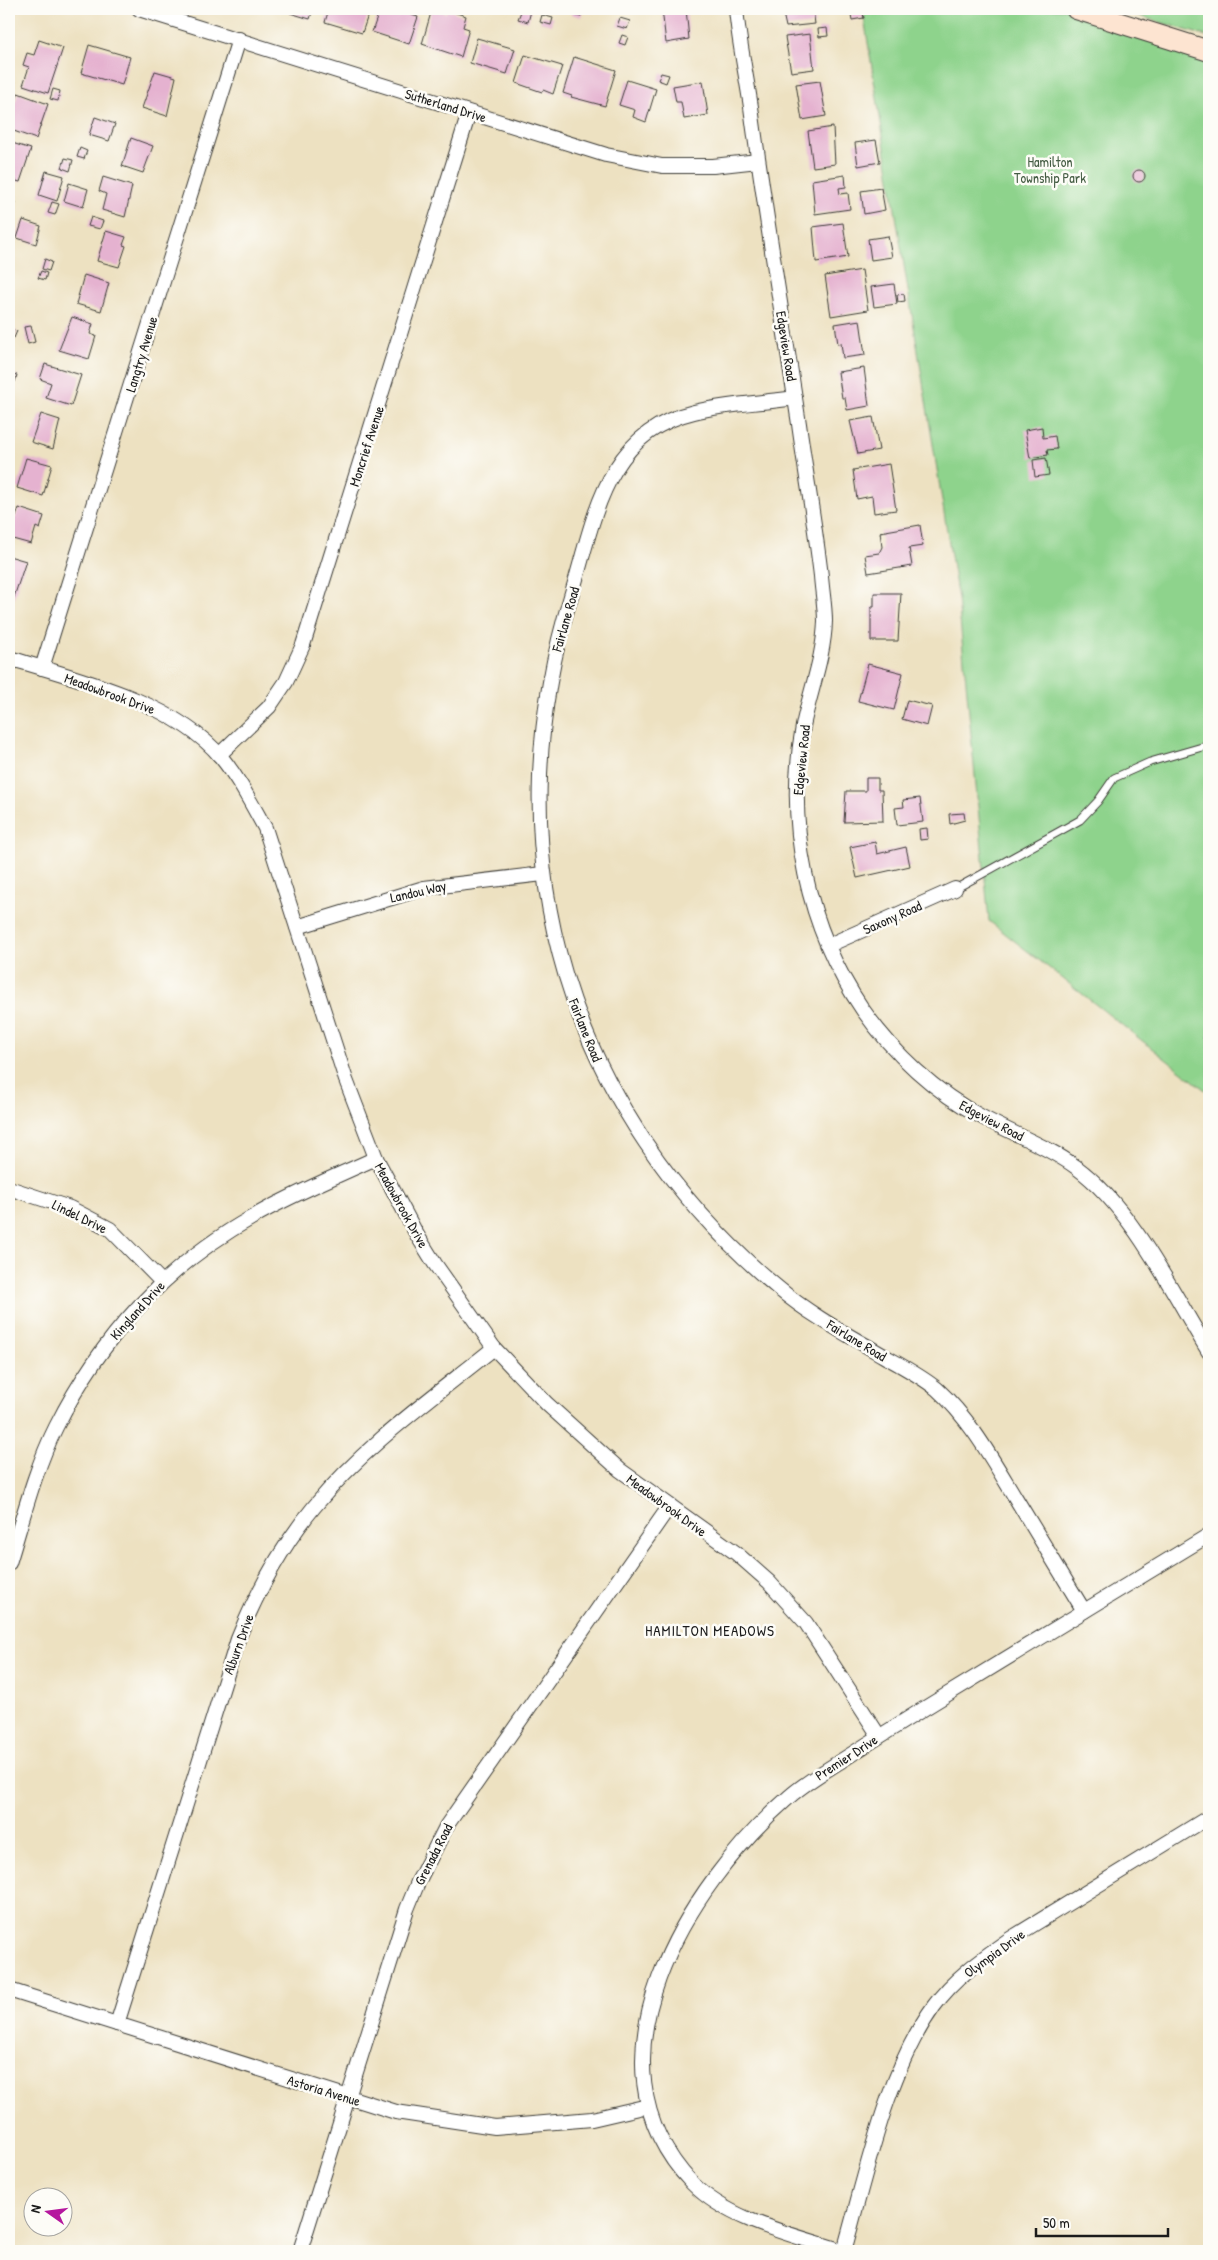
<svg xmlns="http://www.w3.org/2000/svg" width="1218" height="2260" font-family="'Patrick Hand',sans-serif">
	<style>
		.green { fill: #8ed38c; stroke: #557854 }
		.building { fill: #e5b2d0 }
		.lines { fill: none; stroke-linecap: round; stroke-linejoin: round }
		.lane-casing { stroke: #3b3a35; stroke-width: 9 }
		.street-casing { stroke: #3b3a35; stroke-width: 16 }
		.secondary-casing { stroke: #3b3a35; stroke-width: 22 }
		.lane { stroke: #fff; stroke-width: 7 }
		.street { stroke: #fff; stroke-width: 14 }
		.secondary { stroke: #fde4d1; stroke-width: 20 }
		.labels { text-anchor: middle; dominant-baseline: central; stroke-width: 5; stroke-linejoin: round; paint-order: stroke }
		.street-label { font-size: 14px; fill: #1c1c1c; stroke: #fdfcf7 }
		.park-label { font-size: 14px; fill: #445c43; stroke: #fdfcf7 }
		.neighbourhood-label { font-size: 15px; letter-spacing: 1px; fill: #1c1c1c; stroke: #fdfcf7 }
	</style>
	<rect width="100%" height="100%" fill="#fdfcf7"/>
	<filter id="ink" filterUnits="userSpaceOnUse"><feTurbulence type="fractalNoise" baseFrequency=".02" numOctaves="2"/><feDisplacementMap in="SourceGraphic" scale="10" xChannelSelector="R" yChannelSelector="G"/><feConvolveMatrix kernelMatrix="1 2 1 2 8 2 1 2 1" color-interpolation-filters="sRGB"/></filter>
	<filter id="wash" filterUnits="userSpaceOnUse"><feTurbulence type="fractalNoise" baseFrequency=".0096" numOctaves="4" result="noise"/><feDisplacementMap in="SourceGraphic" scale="20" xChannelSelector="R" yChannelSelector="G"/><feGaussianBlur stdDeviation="1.12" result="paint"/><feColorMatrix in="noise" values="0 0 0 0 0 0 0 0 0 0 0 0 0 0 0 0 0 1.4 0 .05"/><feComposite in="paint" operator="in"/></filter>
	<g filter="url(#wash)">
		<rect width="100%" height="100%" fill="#ede1c1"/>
		<g class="green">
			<path d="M865,9H1076L1209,51V1093L989,921L958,599L864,18Z"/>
			<path d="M1116,9H1209V37Z"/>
		</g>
		<g id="blocks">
			<g class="building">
				<path d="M291,9H313L310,19L290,13Z"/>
				<path d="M329,9H370L362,33L325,22Z"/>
				<path d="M380,9H391L418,17L409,44L372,32Z"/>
				<path d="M432,9L446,13L447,10L466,16L463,27L469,29L461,57L422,44Z"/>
				<path d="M522,9L531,11L528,22L518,19Z"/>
				<path d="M572,9H583L581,17L571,14Z"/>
				<path d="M662,9H686L689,39L666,43Z"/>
				<path d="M782,9H813L815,24L786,27Z"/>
				<path d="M850,9H862L864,18L852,20Z"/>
				<path d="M542,15L553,18L551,25L540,22Z"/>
				<path d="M620,18L630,21L627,29L617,26Z"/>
				<path d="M827,28L828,36L819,37L818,29Z"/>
				<path d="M810,34L814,69L791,72L785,37Z"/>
				<path d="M622,35L628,37L625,45L619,43Z"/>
				<path d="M477,38L515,49L507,74L470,63Z"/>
				<path d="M39,40L63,48L48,93L23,85L29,67L23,65L27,53L34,55Z"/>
				<path d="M89,45L130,57L122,85L81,73Z"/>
				<path d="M525,55L562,66L553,94L543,90L542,92L516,83Z"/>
				<path d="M574,57L616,70L605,106L571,97L572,96L563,93Z"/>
				<path d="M155,71L176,77L167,116L142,108Z"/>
				<path d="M661,73L669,75L666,83L658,80Z"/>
				<path d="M627,80L656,89L646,122L633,117L635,110L619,105Z"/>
				<path d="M703,81L708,115L684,119L681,102H676L673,86Z"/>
				<path d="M820,81L826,116L802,120L796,84Z"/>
				<path d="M53,89L60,91L58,101L50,99Z"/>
				<path d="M18,93L48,104L36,139L11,130L13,122L9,121Z"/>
				<path d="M95,117L115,124L109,141L89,135Z"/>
				<path d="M833,127L835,164L813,167L808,131Z"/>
				<path d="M131,138L153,146L143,173L122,166Z"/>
				<path d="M876,140L880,162L858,166L855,143Z"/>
				<path d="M9,142L31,149L20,182L9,179Z"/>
				<path d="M80,148L87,151L84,159L77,157Z"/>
				<path d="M65,158L73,160L70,171L62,168Z"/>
				<circle cx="1139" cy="176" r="6"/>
				<path d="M46,171L64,176L57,201L39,195Z"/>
				<path d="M845,175L846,187L839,188L840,194L848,193L850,209L815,214L812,180Z"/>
				<path d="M103,177L132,186L125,217L102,210L106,194L99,191Z"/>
				<path d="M69,183L88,189L83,207L64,201Z"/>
				<path d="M881,188L885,210L864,214L861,191Z"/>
				<path d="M9,200L16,202L9,226Z"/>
				<path d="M52,202L59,204L55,215L48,213Z"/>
				<path d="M91,217L103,221L100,229L88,226Z"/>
				<path d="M23,220L41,226L36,244L17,238Z"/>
				<path d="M843,223L848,257L816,262L813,227Z"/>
				<path d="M106,231L126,237L123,245L126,246L119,267L97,261Z"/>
				<path d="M888,236L892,257L871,260L868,239Z"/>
				<path d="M45,259L52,262L49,271L42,269Z"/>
				<path d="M862,270L868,310L831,316L825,276Z"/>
				<path d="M41,271L47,273L45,280L38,278Z"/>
				<path d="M84,275L109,283L101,311L76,304Z"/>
				<path d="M894,284L897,304L874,307L871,287Z"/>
				<path d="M904,294L905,301L898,302L897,295Z"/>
				<path d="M72,317L93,324L90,334L96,336L89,359L59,350Z"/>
				<path d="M860,320L865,355L843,358L841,343L838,344L835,324Z"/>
				<path d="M31,326L35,342L28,344L24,327Z"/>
				<path d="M9,329L17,331L14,338L9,337Z"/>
				<path d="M45,364L81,375L71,406L46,398L51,383L40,379Z"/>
				<path d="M864,368L869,406L847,410L845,398H842L838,372Z"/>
				<path d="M9,373L17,375L15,382L9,381Z"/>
				<path d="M41,414L60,420L53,449L31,442Z"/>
				<path d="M873,417L879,450L858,454L850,421Z"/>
				<path d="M1042,427L1043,438L1055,436L1057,449L1047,450L1048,455L1030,458L1025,430Z"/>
				<path d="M26,458L52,465L43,496L17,488Z"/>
				<path d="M1046,458L1049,475L1035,477L1033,460Z"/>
				<path d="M889,464L896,510L874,513L872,496L857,499L853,470Z"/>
				<path d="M19,508L44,516L40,529L36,527L31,544L9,538V517L15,519Z"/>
				<path d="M920,525L923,546L909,548L912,566L868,573L865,555L879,553L882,547L880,532Z"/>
				<path d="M9,556L26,561L13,600L9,598Z"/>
				<path d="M874,593H901L898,641H871V607H874Z"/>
				<path d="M868,664L903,673L894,710L858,701Z"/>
				<path d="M907,700L932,706L927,726L902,719Z"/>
				<path d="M866,778H878V790H882L883,821L844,822L846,791H866Z"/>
				<path d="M920,798L923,822L897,825L895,808L904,807L903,800Z"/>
				<path d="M964,813L965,820L950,824L949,814Z"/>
				<path d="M927,828L928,839L920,840L919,829Z"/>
				<path d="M875,842L877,854L906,847L910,866L857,878L850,847Z"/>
			</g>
		</g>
	</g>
	<g filter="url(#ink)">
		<use href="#blocks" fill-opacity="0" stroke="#3b3a35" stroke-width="1"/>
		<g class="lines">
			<g class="lane-casing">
				<path id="lane" d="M955,889L1080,820L1098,801L1114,778L1150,762L1209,745"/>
			</g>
			<g class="street-casing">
				<g id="street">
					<path d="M139,9L606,155L662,166H713L758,161"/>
					<path d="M736,9C739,42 746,74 751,107C765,213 783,319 799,424C806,475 815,525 821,576C822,591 825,606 825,621C824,657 810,691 803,726C785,824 807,928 863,1010C893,1053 936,1093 982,1117C1013,1134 1047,1146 1076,1167C1133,1209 1172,1292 1209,1352"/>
					<path d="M795,398C761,403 726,404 694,412C604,433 594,522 571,596C490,858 568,1113 778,1288C810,1315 848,1335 884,1356C902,1366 921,1376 937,1389C970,1419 992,1459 1015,1497C1038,1535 1061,1573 1084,1611"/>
					<path d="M9,658C75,678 175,702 221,757C239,779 251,803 265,828L346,1080L376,1158L417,1235L435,1264L494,1348L547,1404L620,1470L736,1553L769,1582L806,1623L879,1736"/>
					<path d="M42,668L239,39"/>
					<path d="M219,755L269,707L286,682L303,645L469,113"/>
					<path d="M297,927L424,888L543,874"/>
					<path d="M829,945L955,889"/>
					<path d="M9,1188L70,1208L110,1229L161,1281"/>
					<path d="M9,1563C23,1518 35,1469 56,1427C100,1339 166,1265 253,1217C292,1194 335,1177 376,1158"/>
					<path d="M9,1990L396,2112L495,2127L592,2119L648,2106"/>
					<path d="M117,2024L238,1639C257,1592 281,1547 314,1507C365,1445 432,1398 494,1348"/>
					<path d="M300,2251L407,1909L418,1882L447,1825L669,1507"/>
					<path d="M843,2251C794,2235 729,2221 692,2183C577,2062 687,1886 789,1797C806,1782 825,1771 844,1759C877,1738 910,1717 943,1697C1032,1643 1120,1589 1209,1535"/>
					<path d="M844,2251C866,2174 887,2071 934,2006C954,1978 983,1958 1010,1939L1209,1817"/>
				</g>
			</g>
			<g class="secondary-casing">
				<path id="secondary" d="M1076,9L1209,51"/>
			</g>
			<use href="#lane" class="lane"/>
			<use href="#street" class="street"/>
			<use href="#secondary" class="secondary"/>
		</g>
	</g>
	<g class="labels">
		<g class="street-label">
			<text transform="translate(446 105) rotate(17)">Sutherland Drive</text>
			<text transform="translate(787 346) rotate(81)">Edgeview Road</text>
			<text transform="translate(141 354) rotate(-73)">Langtry Avenue</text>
			<text transform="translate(366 446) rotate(-72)">Moncrief Avenue</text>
			<text transform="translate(565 619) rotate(-74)">Fairlane Road</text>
			<text transform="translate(110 693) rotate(20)">Meadowbrook Drive</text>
			<text transform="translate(801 760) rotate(-84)">Edgeview Road</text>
			<text transform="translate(418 891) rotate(-13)">Landou Way</text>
			<text transform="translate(892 917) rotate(-24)">Saxony Road</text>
			<text transform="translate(586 1030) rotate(68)">Fairlane Road</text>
			<text transform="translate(992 1120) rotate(28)">Edgeview Road</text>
			<text transform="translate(402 1205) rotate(61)">Meadowbrook Drive</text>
			<text transform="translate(80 1216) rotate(26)">Lindel Drive</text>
			<text transform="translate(137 1310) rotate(-48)">Kingland Drive</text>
			<text transform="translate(857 1340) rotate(31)">Fairlane Road</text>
			<text transform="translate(667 1505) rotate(36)">Meadowbrook Drive</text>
			<text transform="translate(238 1644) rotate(-70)">Alburn Drive</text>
			<text transform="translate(846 1757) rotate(-33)">Premier Drive</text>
			<text transform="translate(433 1854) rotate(-63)">Grenada Road</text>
			<text transform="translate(994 1953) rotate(-36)">Olympia Drive</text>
			<text transform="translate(324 2090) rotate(17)">Astoria Avenue</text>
		</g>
		<g class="park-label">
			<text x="1050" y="161">Hamilton<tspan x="1050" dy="16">Township Park</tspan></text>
		</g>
		<g class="neighbourhood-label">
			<text x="710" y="1630">HAMILTON MEADOWS</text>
		</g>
	</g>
	<rect width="1218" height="2260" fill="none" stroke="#fdfcf7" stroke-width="30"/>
	<g transform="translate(48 2212) rotate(284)"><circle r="24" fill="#fdfcf7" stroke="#a3a29f"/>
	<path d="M0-4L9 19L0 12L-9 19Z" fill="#b5179e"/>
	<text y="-8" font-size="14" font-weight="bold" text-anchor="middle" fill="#1c1c1c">N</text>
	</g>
	<path d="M1036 2228v8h132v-8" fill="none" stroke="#1c1c1c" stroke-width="2.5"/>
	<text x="1043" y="2228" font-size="15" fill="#1c1c1c" stroke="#fdfcf7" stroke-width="4" paint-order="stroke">50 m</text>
</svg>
